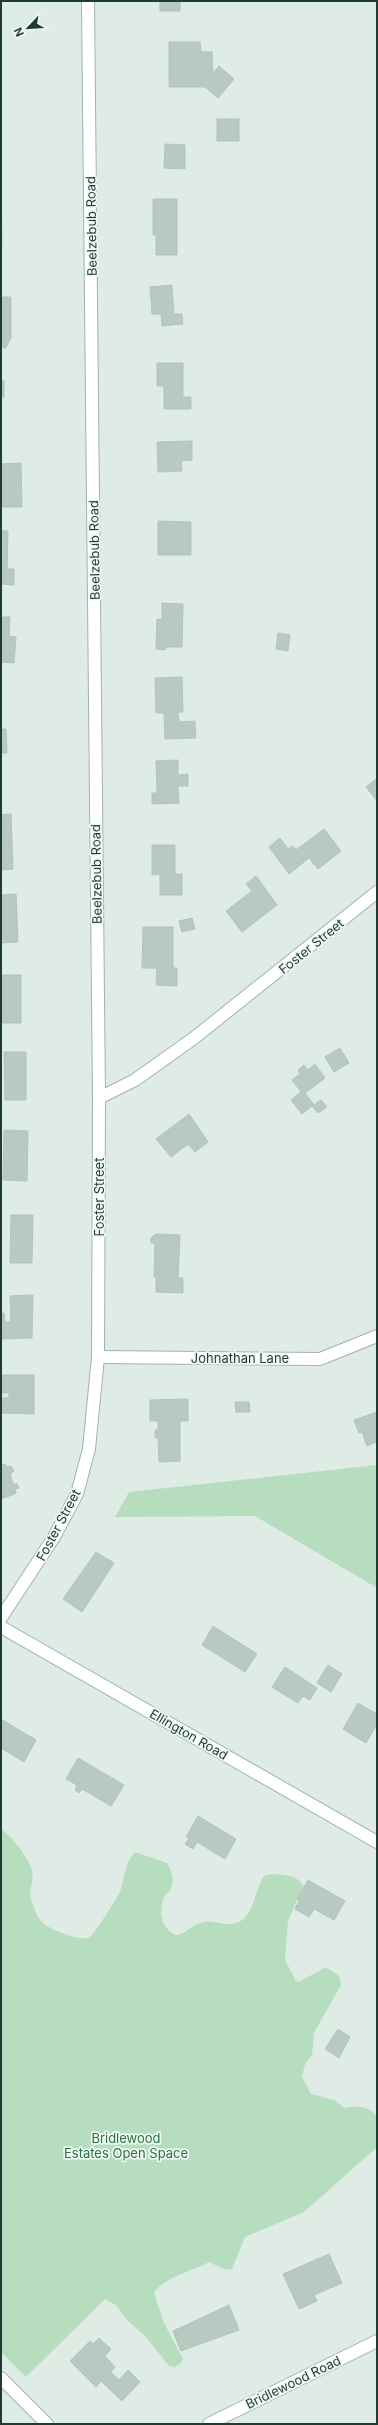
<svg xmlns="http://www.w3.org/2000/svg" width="378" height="2425" font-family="Inter,sans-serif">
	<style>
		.green { fill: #b6debe }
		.building { fill: #b7c9c0; stroke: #b1c5bb }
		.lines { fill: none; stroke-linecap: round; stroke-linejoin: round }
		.minor-casing { stroke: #a2b3ac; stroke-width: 14 }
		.tertiary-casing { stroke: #a2b3ac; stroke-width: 14 }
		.secondary-casing { stroke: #9db7ac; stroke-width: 14 }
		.minor { stroke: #fff; stroke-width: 12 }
		.tertiary { stroke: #fff; stroke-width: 12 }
		.secondary { stroke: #fff; stroke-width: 12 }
		.labels { text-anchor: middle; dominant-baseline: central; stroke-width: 3.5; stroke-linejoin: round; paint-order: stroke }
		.street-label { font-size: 13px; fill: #1f3c32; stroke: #eff8f3 }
		.park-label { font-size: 13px; fill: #277440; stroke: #eff8f3 }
	</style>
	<rect width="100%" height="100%" fill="#dfebe5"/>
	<g class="green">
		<path d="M377,1465V1588L255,1516L115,1517L129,1492Z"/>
		<path d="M1,1829C13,1838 25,1853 31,1867C36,1878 28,1889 31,1899C34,1907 36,1915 41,1921C47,1929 83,1943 90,1937C96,1931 119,1896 121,1889C125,1876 125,1862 135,1852L167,1863C172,1871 175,1880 170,1890C168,1893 164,1896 163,1900C159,1914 162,1929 176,1935C187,1933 193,1924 204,1922C214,1920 221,1925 231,1924C254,1923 254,1890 264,1876C272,1872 300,1874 303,1886L288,1921L285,1960L296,1981L299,1982L326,1967L339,1976L341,1985L314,2033L312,2055L305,2064L302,2077L311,2094L334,2100L345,2108C359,2105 367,2106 377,2116V2147L304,2212L245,2237L232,2269L226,2270L209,2262C193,2271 164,2277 154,2293L164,2323L183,2359L180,2364L175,2367L169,2366L146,2337L127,2320L116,2305L105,2299L26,2377L1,2352Z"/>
	</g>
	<g class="building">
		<rect x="160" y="1" width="20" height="10"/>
		<path d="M169,42H200L201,52H212L213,73L219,66L234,79L218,98L205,87H169Z"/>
		<rect x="217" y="119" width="22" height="22"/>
		<path d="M165,144L185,145V169L164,168Z"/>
		<path d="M1,187L2,246H1Z"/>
		<path d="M153,199H177V255H156V235H153Z"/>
		<path d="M172,285L174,314H182L183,324L162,326L161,314H152L150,287Z"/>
		<path d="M1,297H11V338L5,349L1,346Z"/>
		<path d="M157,363H183V397H191V409H164V386H157Z"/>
		<rect x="1" y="381" width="3" height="16"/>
		<path d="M192,441V460L181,461L182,471L158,472L157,442Z"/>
		<path d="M21,463L22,507H1V464Z"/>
		<path d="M158,521L191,522V555H158Z"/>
		<path d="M1,530L8,531L7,569H14V585L1,584Z"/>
		<path d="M162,603L183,604L182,647H165V650L156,649L157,619L162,620Z"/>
		<path d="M1,617H10L9,636L16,637L14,663L1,662Z"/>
		<path d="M278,633L290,635L288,651L276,649Z"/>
		<path d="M182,677L183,712H178L179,722L195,721L196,738L165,739L164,713H156L155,678Z"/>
		<path d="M1,729H6L7,753H1Z"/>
		<path d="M178,760V775L188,774V786H178L179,803L152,804V793H157L156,761Z"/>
		<path d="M377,778V801L366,787Z"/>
		<path d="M11,814L13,869L1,870V815Z"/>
		<path d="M324,829L341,851L318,869L309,858L289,874L269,847L280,838L288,849L293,846L296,850Z"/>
		<path d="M152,845H175V874H182V895H160V874L152,875Z"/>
		<path d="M256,876L277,905L242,932L226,911L252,891L246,884Z"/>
		<path d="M16,894L18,942L1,943V895Z"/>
		<path d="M192,918L195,929L182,932L179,921Z"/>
		<path d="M143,927H173V968H177V986L156,985L157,968H142Z"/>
		<rect x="1" y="975" width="20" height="48"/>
		<path d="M340,1048L349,1063L334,1072L325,1057Z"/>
		<path d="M4,1052H26V1100H5Z"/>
		<path d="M315,1064L325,1078L305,1093L314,1105L321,1100L327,1107L318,1113L312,1106L302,1114L291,1100L301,1092L292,1080L300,1074L298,1070L304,1065L308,1070Z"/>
		<path d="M189,1114L208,1142L195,1152L188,1144L171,1157L156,1139Z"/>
		<path d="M4,1130L28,1131L27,1181L3,1180Z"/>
		<path d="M11,1215H33L32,1263H10Z"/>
		<path d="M156,1234L180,1235L178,1278H183V1293L156,1292V1277H154L155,1243H151V1238Z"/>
		<path d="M33,1295L32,1338L1,1339V1313H4L5,1322H11L10,1296Z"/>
		<path d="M1,1375H34V1414L1,1413V1398H9V1393H1Z"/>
		<path d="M188,1399V1421H180V1461L159,1462L158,1438H155V1430H158V1421H150V1400Z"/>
		<path d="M235,1402H249L250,1412H236Z"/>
		<path d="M377,1412V1442L367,1446L362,1432L359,1433L354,1420Z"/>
		<path d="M5,1464L7,1467L11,1466L14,1471L10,1474L13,1484H17L19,1488L15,1489L16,1493L12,1495L1,1499V1465Z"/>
		<path d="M96,1552L114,1563L82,1612L63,1599Z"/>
		<path d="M213,1626L257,1654L245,1672L202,1645Z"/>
		<path d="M328,1665L342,1674L331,1692L317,1683Z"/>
		<path d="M285,1667L317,1688L310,1700L303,1696L298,1703L272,1687Z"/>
		<path d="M358,1703L377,1714V1724L366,1743L343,1729Z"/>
		<path d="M1,1719L36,1740L24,1762L1,1748Z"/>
		<path d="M78,1758L124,1785L111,1806L82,1789L79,1793L75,1790L77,1785L66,1779Z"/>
		<path d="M198,1816L236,1839L225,1859L197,1842L193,1849L185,1844L189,1838L186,1837Z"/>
		<path d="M308,1880L345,1901L334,1920L314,1909L309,1917L295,1909L299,1901L297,1899Z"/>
		<path d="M338,2029L350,2037L339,2058L325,2049Z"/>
		<path d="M329,2254L342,2283L314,2295L317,2301L299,2309L283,2274Z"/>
		<path d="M229,2305L239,2330L181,2351L173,2331Z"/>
		<path d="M99,2338L111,2349L105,2356L115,2367L111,2372L119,2380L128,2370L140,2382L122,2401L101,2381L96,2387L70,2361L90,2341L93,2344Z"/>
	</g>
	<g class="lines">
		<g class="minor-casing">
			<g id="minor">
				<path d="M98,1357L320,1359L377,1336"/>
				<path d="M1,2378L47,2424"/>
				<path d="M209,2424L377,2341"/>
			</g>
		</g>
		<g class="tertiary-casing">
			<g id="tertiary">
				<path d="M88,1L99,1098"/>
				<path d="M1,1618L54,1537L77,1494L89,1449L98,1357L99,1098L135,1080L194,1038L377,892"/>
			</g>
		</g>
		<g class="secondary-casing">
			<path id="secondary" d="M1,1627L377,1842"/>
		</g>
		<use href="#minor" class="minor"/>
		<use href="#tertiary" class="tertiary"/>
		<use href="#secondary" class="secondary"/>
	</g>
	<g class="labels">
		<g class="street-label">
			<text transform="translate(91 226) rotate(-91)">Beelzebub Road</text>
			<text transform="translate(94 550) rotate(-91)">Beelzebub Road</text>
			<text transform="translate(96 874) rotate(-91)">Beelzebub Road</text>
			<text transform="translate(311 946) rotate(-39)">Foster Street</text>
			<text transform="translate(99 1197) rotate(-90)">Foster Street</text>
			<text x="240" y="1358">Johnathan Lane</text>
			<text transform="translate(58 1525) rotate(-62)">Foster Street</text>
			<text transform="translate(189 1734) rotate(30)">Ellington Road</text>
			<text transform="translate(293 2382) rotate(-26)">Bridlewood Road</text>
		</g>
		<g class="park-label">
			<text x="126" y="2138">Bridlewood<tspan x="126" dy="15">Estates Open Space</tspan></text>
		</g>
	</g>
	<rect width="378" height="2425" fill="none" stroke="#1f3c32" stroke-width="4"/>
	<g transform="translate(28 28) rotate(245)" stroke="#eff8f3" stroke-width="3" paint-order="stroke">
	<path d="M0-3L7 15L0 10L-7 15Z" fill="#1f3c32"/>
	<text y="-6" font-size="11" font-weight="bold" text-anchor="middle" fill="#1f3c32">N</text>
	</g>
</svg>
